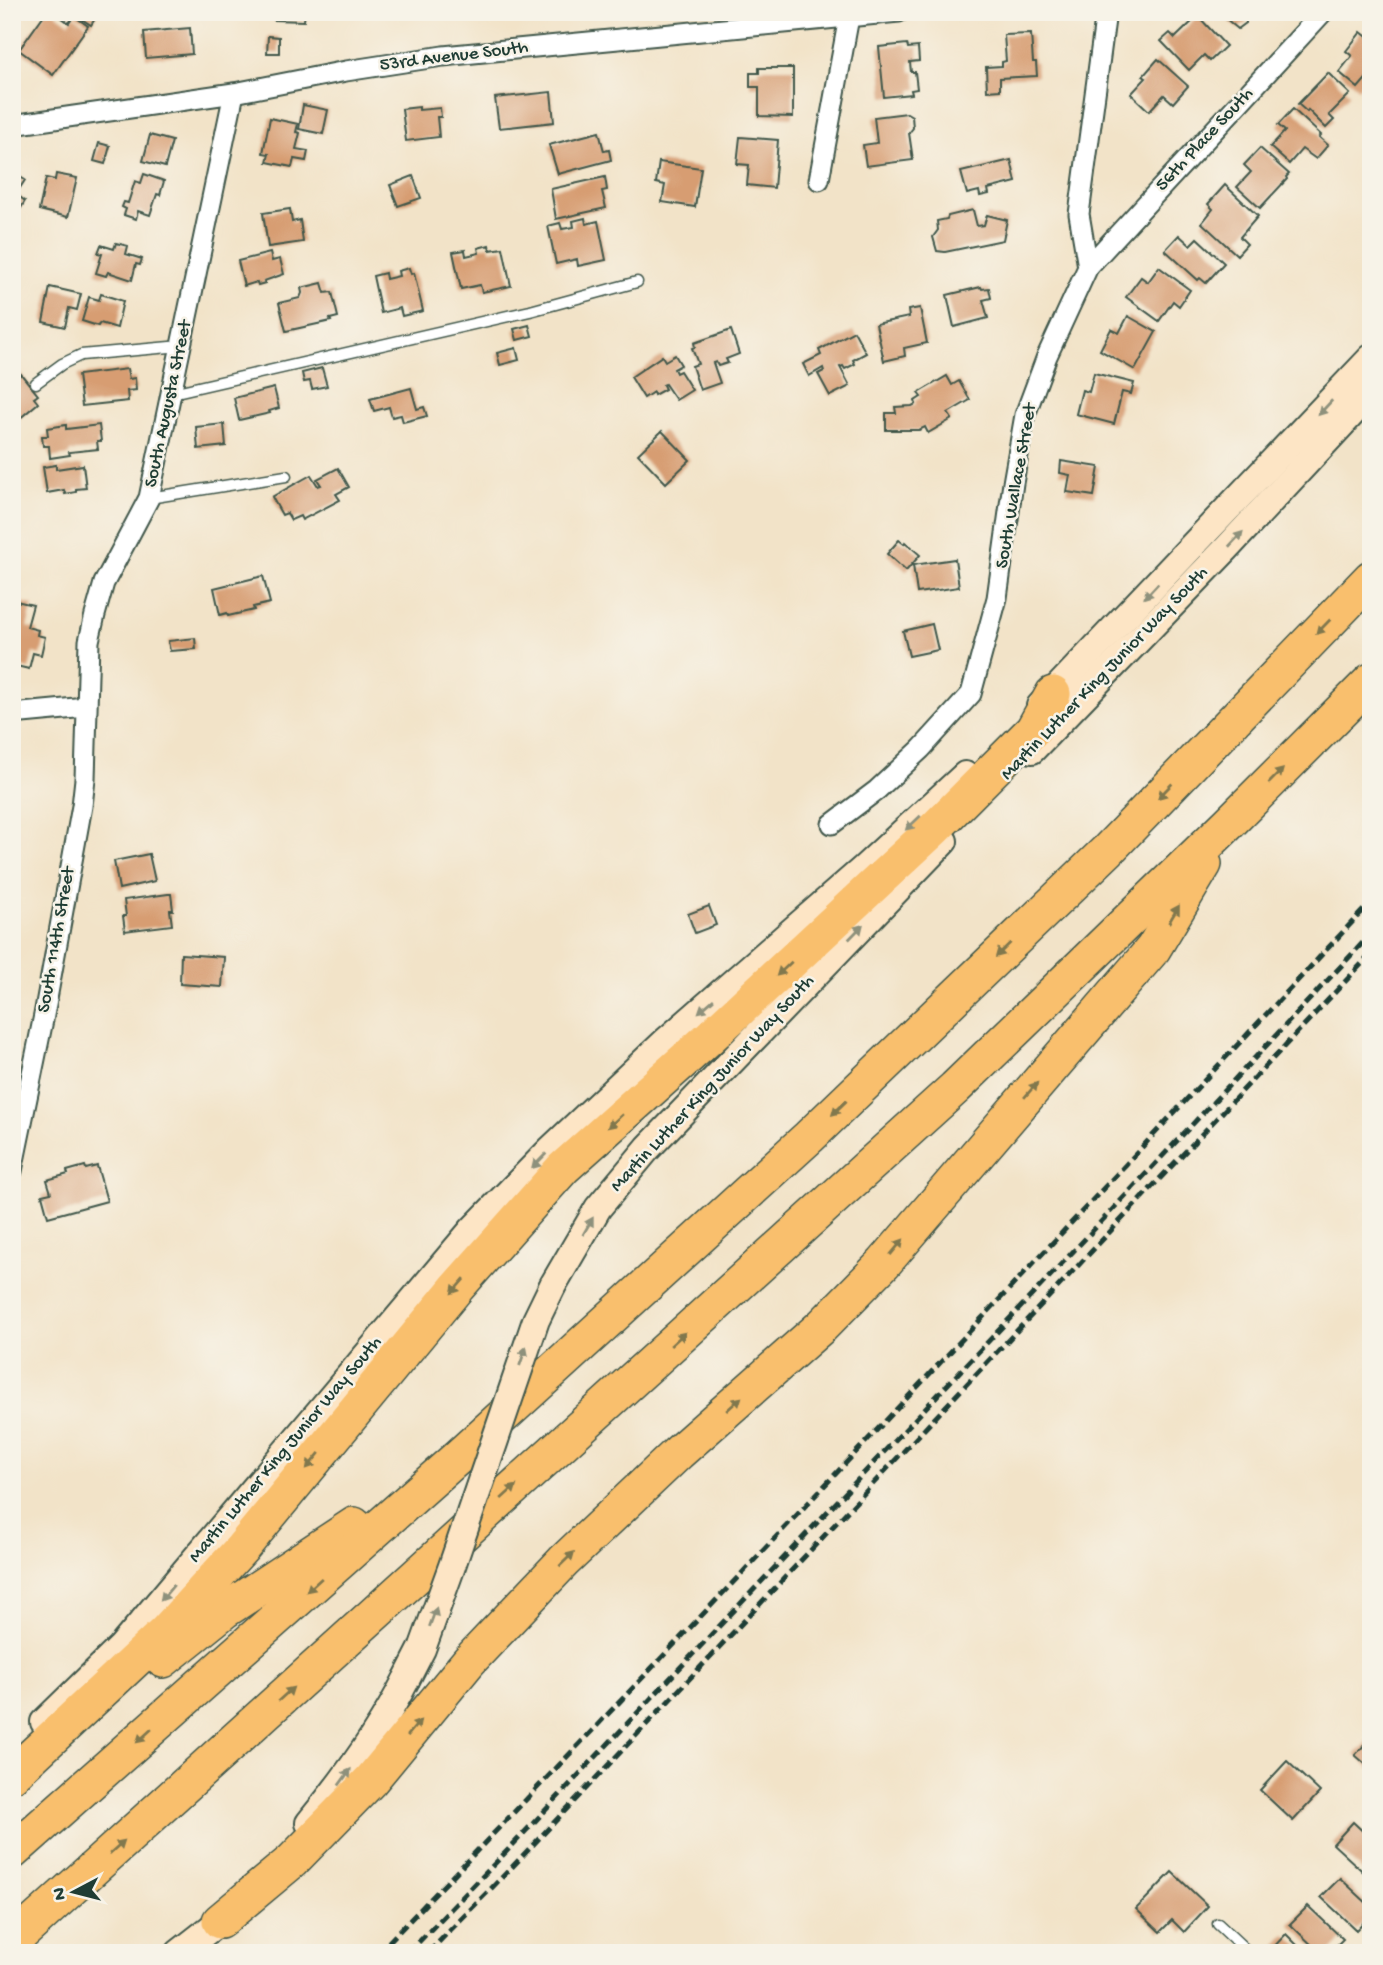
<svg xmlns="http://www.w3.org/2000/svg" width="1383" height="1965" font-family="'Gochi Hand',sans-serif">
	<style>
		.building { fill: #d79d72 }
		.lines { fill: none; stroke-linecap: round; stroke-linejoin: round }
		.service-casing { stroke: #3f564a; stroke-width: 13 }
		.minor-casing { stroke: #3f564a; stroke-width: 23 }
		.secondary-casing { stroke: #3f564a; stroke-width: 30 }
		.motorway-casing { stroke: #3f564a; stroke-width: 38 }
		.service { stroke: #fff; stroke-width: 10 }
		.minor { stroke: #fff; stroke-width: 19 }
		.secondary { stroke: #fde5c5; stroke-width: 26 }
		.motorway { stroke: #f9bf6d; stroke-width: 35 }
		.rail { stroke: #1f3d34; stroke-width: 5; stroke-dasharray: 10 5; stroke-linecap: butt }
		.secondary-bridge-casing { stroke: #3f564a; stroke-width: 30; stroke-linecap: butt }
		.secondary-bridge { stroke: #fde5c5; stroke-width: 26 }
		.oneway { fill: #8e917c }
		.oneway2 { fill: #81784e }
		.labels { text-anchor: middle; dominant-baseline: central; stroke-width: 5; stroke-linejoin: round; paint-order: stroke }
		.street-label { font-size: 19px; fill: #1f3d34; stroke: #f7f3e8 }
	</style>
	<rect width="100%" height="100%" fill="#f7f3e8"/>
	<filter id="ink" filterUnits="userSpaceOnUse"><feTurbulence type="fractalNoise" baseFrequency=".0143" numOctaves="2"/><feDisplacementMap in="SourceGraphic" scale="14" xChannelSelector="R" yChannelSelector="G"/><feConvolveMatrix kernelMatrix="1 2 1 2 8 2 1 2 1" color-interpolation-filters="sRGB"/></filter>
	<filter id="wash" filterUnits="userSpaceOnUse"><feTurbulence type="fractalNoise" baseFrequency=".00686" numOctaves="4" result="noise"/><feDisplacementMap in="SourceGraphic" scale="28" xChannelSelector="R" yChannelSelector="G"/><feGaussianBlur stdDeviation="1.57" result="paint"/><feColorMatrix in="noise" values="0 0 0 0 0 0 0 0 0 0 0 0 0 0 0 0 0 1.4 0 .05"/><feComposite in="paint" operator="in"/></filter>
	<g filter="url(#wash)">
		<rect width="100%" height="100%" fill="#f2e3c8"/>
		<g id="blocks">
			<g class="building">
				<path d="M46,12H54L69,23L74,16L88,26L53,75L19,50Z"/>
				<path d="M71,12H95L98,14L91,25Z"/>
				<path d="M274,12H305L304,21L274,20Z"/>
				<path d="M1218,12H1253L1246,20V23L1238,29Z"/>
				<path d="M1198,16L1226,46L1210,61L1204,55L1189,70L1161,41L1170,33L1175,38Z"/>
				<path d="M190,28L192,54L146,58L144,32Z"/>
				<path d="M1361,32L1371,40V73L1358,88L1339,72L1352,56L1346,51Z"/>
				<path d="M1031,34L1033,62H1036L1037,76L1000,78V90L987,91L986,67L1002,66V62L1006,61L1004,35Z"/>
				<path d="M268,36L279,37V53H267Z"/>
				<path d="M907,44L908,48L918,47L919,61L910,62L911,72H915L917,89L911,90L912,94L884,97L879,47Z"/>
				<path d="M1158,59L1188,86L1173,103L1164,95L1149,111L1131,94L1146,78L1143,76Z"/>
				<path d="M759,68H793V117L759,116V87H750V73H759Z"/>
				<path d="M1328,73L1350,94L1329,115L1334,120L1326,128L1308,110L1307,112L1298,104Z"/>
				<path d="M551,92L554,122L499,128L495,98Z"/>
				<path d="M303,105L328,110L323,134L299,129Z"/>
				<path d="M419,107V110L440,108L441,117H437L439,137L406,141L402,109Z"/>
				<path d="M1293,109L1321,135L1319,137L1328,145L1316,159L1302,149L1289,164L1270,147L1285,131L1278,125Z"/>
				<path d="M907,113L912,116L913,128L909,133L913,160L866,166L863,145L877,143L874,117Z"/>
				<path d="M270,118L298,124L296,132L300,133L296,149L308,151L306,161L294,159L292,167L267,162L269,154L263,153Z"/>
				<path d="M599,132L604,151L609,150L611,160L558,174L549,145Z"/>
				<path d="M150,135L172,141L165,167L143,161Z"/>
				<path d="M740,137L778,140L774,188L747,185L749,165L737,164Z"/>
				<path d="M99,143L110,146L105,164L94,161Z"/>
				<path d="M1260,148L1289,174L1286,177L1287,179L1260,208L1237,187L1251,172L1244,165Z"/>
				<path d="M1011,160L1016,182L988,189L989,194L980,196L979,191L967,194L961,172Z"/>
				<path d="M659,162L701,168L695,207L662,202L665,185L656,183Z"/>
				<path d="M12,172L25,180L16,194L25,201L21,208L12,203Z"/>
				<path d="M56,174L77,178L68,217L39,210L46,178L55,180Z"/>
				<path d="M144,174L164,181L160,195L157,194L150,215L138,211L136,219L124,215L126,209L122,207L124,202L128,203L135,181L141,183Z"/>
				<path d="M413,176L421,198L398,206L390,185Z"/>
				<path d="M605,177L607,190L602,191L606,208L556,219L551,189Z"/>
				<path d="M1225,185L1258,216L1240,237L1247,244L1237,255L1202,223L1213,209L1208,204Z"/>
				<path d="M290,209L292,222L300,220L303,242L268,247L263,213Z"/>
				<path d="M973,210L977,226L984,225L987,215L1007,220L1003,240L945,252L937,251L933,237L938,230L937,221L947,219L948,216Z"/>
				<path d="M585,218L586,224L598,221L606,260L578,266L577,259L556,264L548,226L560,223L562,229L574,227L573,221Z"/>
				<path d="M1179,235L1190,245L1197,238L1224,263L1206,283L1200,278L1198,280L1165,250Z"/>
				<path d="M116,243L128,246L126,254L142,259L140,265L136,264L132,280L108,272L106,276L96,273L102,254L98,253L101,245L114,249Z"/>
				<path d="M489,245L490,250L503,248L511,286L482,292L480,285L461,289L453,252L465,250L466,256L479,253L478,248Z"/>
				<path d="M270,253L272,261L280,259L284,274L264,281L265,283L258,285L257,282L244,286L238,261Z"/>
				<path d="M1159,267L1190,290L1179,306L1173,301L1159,321L1126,297L1141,277L1148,282Z"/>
				<path d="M409,268L411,274L414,273L423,311L402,316L400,308L381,313L373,276L385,273L386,279L399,276L398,271Z"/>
				<path d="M322,283L325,293L332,292L338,317L330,319L331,321L286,331L279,303L300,298L302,293L301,288Z"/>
				<path d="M50,287L81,294L77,310L69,308L65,327L43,322Z"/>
				<path d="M981,287L982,289L989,288L991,298L983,300L988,318L954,327L947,295Z"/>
				<path d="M101,294L123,301L117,328L100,323L98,326L82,321L89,297L99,300Z"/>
				<path d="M920,308L927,343L904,348L905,356L884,361L876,324L909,317L908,310Z"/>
				<path d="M1128,316L1156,332L1135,370L1100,350L1111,329L1119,333Z"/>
				<path d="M529,325L532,336L517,340L514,329Z"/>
				<path d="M731,330L739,354L726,359L728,363L718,366L716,362L713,363L720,383L700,390L692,366L698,364L692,348L695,347L694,343Z"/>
				<path d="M854,331L866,353L853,360L855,364L845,369L843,366L840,367L850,386L830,396L818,374L824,371L823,368L809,376L803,364L821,355L819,350Z"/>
				<path d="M516,348L519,360L500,365L497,353Z"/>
				<path d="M675,355L681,365L674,369L676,373L680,371L692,390L676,400L665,384L663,385L665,389L654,395L653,392L644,398L631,377L662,356L665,361Z"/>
				<path d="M322,368L327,386L312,389L310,381L304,382L302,373Z"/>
				<path d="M127,369L129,379L135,378L136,390L127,391L128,401L82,406L78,375Z"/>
				<path d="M1094,373L1134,383L1131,394L1122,392L1114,424L1076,414L1082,390L1089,392Z"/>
				<path d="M21,374L38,395L34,398L38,403L12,425V382Z"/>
				<path d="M947,376L952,385L959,381L970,400L948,413L952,419L928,433L925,427L919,430H886V413H896L895,407L912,406L916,404L915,401L921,397L918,393Z"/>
				<path d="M274,388L279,408L269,411L270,413L239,420L234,398Z"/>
				<path d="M411,388L417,409L424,407L427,416L403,422L401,415L392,417L389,407L374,411L370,399Z"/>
				<path d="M224,424L226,446L198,449L196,427Z"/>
				<path d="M66,425V429L99,425L101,441H97L98,449L69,452L70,455L50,458L49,446H43L42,436H48L47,428Z"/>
				<path d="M662,431L690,460L666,483L638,454Z"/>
				<path d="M1061,461L1099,467L1094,496L1067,492L1070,475L1060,473Z"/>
				<path d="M56,465V469L83,465L86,488L76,489V492L65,494L64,490L47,493L43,467Z"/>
				<path d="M338,468L349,487L336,494L340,500L302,520L300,516L291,520L287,513L282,515L272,497L311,475L318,486L321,485L317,479Z"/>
				<path d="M899,540L904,544L905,542L920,555L906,571L887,554Z"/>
				<path d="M955,559L959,587L917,593L913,565Z"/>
				<path d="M263,576L270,603L253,607L254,610L228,616L227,613L220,615L214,588Z"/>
				<path d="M12,600L33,605L27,627L38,630L37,635L45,637L41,655L33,653L29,669L12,665Z"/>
				<path d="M932,624L938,650L909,656L903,631Z"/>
				<path d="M195,638L196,649L170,651L168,641Z"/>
				<path d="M149,854L155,881L119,889L114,861Z"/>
				<path d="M168,894H171L173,910H170L172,925L125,931L123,916H126L124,900Z"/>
				<path d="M709,906L716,925L695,933L688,914Z"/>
				<path d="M181,954L224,957L222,987L180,984Z"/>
				<path d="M85,1166L86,1169L97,1166L107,1201L48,1217L42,1195L51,1193L47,1180L68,1174L67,1171Z"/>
				<path d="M1371,1738V1769L1355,1755Z"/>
				<path d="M1287,1761L1320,1792L1293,1821L1260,1790Z"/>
				<path d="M1353,1822L1371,1839V1879L1333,1844Z"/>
				<path d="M1172,1872L1208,1906L1184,1932L1172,1920L1160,1932L1136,1909Z"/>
				<path d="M1340,1878L1371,1907V1914L1356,1930L1321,1897Z"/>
				<path d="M1308,1906L1343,1939L1329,1953H1320L1290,1924Z"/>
				<path d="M1286,1934L1305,1953H1268Z"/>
			</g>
		</g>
	</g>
	<g filter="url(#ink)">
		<use href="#blocks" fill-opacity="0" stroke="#3f564a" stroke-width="2"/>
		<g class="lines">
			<g class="service-casing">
				<g id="service">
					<path d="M36,383L62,364L81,355L181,346"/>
					<path d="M172,393L530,311L637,282"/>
					<path d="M149,498L286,476"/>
					<path d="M1218,1924L1249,1953"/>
				</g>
			</g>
			<g class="minor-casing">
				<g id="minor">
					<path d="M12,125L234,93L346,71L443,56L899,12"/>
					<path d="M819,180L849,17"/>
					<path d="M1088,267L1323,12"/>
					<path d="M12,714L86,707"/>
					<path d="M832,824L877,790L921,749L971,694L997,598L1013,483L1025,415L1047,356L1088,267L1079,214L1106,12"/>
					<path d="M12,1171L44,1015L82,806L85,779L89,641L95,615L104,583L149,498L234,93"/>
				</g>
			</g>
			<g class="secondary-casing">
				<g id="secondary">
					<path d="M1040,706L1371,358"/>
					<path d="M1032,750L1227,548L1371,393"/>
					<path d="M553,1285L598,1208L648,1148L944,841"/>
					<path d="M44,1722L121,1647L472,1230L550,1150L667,1040L864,868L965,775"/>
					<path d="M309,1823C346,1778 380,1731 406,1680"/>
					<path d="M179,1953L220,1921L231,1908"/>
				</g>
			</g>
			<g class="motorway-casing">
				<g id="motorway">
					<path d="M163,1660L224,1611L354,1525"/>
					<path d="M12,1775L165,1632L242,1548L458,1286L563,1168L710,1037L935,828L1033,730L1053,694"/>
					<path d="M12,1852L457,1458L809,1137L1108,850L1371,578"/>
					<path d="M220,1921L292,1861L371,1780L469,1661L564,1561L678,1453L822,1326L884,1263L1153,949L1204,864"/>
					<path d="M12,1942L955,1088L1228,824L1371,681"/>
				</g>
			</g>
			<use href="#service" class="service"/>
			<use href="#minor" class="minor"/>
			<use href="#secondary" class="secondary"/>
			<use href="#motorway" class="motorway"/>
			<g class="rail">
				<path d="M378,1953C714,1607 1042,1254 1371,902"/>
				<path d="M408,1953L505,1853L1051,1275L1371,934"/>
				<path d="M428,1953L514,1865L807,1554L1371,954"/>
			</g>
			<g class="secondary-bridge-casing">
				<path id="secondary-bridge" d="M406,1680L422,1649L452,1566L536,1320L553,1285"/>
			</g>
			<use href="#secondary-bridge" class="secondary-bridge"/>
		</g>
		<defs><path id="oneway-solid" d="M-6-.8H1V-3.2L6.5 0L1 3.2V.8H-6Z" transform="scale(1.75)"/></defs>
		<g class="oneway">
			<use href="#oneway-solid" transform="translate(1325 408) rotate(133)"/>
			<use href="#oneway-solid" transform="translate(1236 539) rotate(-47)"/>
			<use href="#oneway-solid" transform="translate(1151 591) rotate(133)"/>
			<use href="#oneway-solid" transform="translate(913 823) rotate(137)"/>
			<use href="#oneway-solid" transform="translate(856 932) rotate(-46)"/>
			<use href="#oneway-solid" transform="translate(706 1006) rotate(139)"/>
			<use href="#oneway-solid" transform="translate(539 1161) rotate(134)"/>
			<use href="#oneway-solid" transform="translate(588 1226) rotate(-60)"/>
			<use href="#oneway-solid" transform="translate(523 1356) rotate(-71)"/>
			<use href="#oneway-solid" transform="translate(167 1593) rotate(130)"/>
			<use href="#oneway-solid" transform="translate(433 1617) rotate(-70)"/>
			<use href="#oneway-solid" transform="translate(345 1777) rotate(-54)"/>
		</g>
		<g class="oneway2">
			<use href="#oneway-solid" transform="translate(1323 627) rotate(134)"/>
			<use href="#oneway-solid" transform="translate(1276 776) rotate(-45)"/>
			<use href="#oneway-solid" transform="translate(1165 791) rotate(134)"/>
			<use href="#oneway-solid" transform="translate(1174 914) rotate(-59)"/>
			<use href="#oneway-solid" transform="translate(1003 950) rotate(136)"/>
			<use href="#oneway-solid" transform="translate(784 969) rotate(137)"/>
			<use href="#oneway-solid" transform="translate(1031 1090) rotate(-49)"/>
			<use href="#oneway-solid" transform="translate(839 1108) rotate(136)"/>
			<use href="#oneway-solid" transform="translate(615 1121) rotate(138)"/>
			<use href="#oneway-solid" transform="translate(897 1247) rotate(-50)"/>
			<use href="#oneway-solid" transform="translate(458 1286) rotate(131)"/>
			<use href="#oneway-solid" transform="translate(678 1339) rotate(-42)"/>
			<use href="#oneway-solid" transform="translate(734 1404) rotate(-42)"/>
			<use href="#oneway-solid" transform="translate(313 1461) rotate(130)"/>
			<use href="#oneway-solid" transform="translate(509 1492) rotate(-42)"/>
			<use href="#oneway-solid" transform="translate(567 1559) rotate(-44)"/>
			<use href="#oneway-solid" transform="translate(314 1585) rotate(138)"/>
			<use href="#oneway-solid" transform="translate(286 1694) rotate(-42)"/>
			<use href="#oneway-solid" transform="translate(414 1728) rotate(-50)"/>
			<use href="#oneway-solid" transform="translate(144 1736) rotate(138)"/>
			<use href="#oneway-solid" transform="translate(117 1847) rotate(-42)"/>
		</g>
	</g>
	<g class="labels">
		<g class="street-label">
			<text transform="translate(454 57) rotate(-7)">53rd Avenue South</text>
			<text transform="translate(1205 140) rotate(-47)">56th Place South</text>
			<text transform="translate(169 404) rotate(-78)">South Augusta Street</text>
			<text transform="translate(1017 486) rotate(-80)">South Wallace Street</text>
			<text transform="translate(1105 674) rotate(-46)">Martin Luther King Junior Way South</text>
			<text transform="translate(57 940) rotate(-80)">South 114th Street</text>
			<text transform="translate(713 1084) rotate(-47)">Martin Luther King Junior Way South</text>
			<text transform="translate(286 1450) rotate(-50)">Martin Luther King Junior Way South</text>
		</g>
	</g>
	<rect width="1383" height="1965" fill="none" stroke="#f7f3e8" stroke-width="42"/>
	<g transform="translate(74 1892) rotate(263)" stroke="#f7f3e8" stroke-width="5" paint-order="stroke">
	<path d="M0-5L12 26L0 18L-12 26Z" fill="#1f3d34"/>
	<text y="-10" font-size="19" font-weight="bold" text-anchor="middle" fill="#1f3d34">N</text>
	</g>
</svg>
